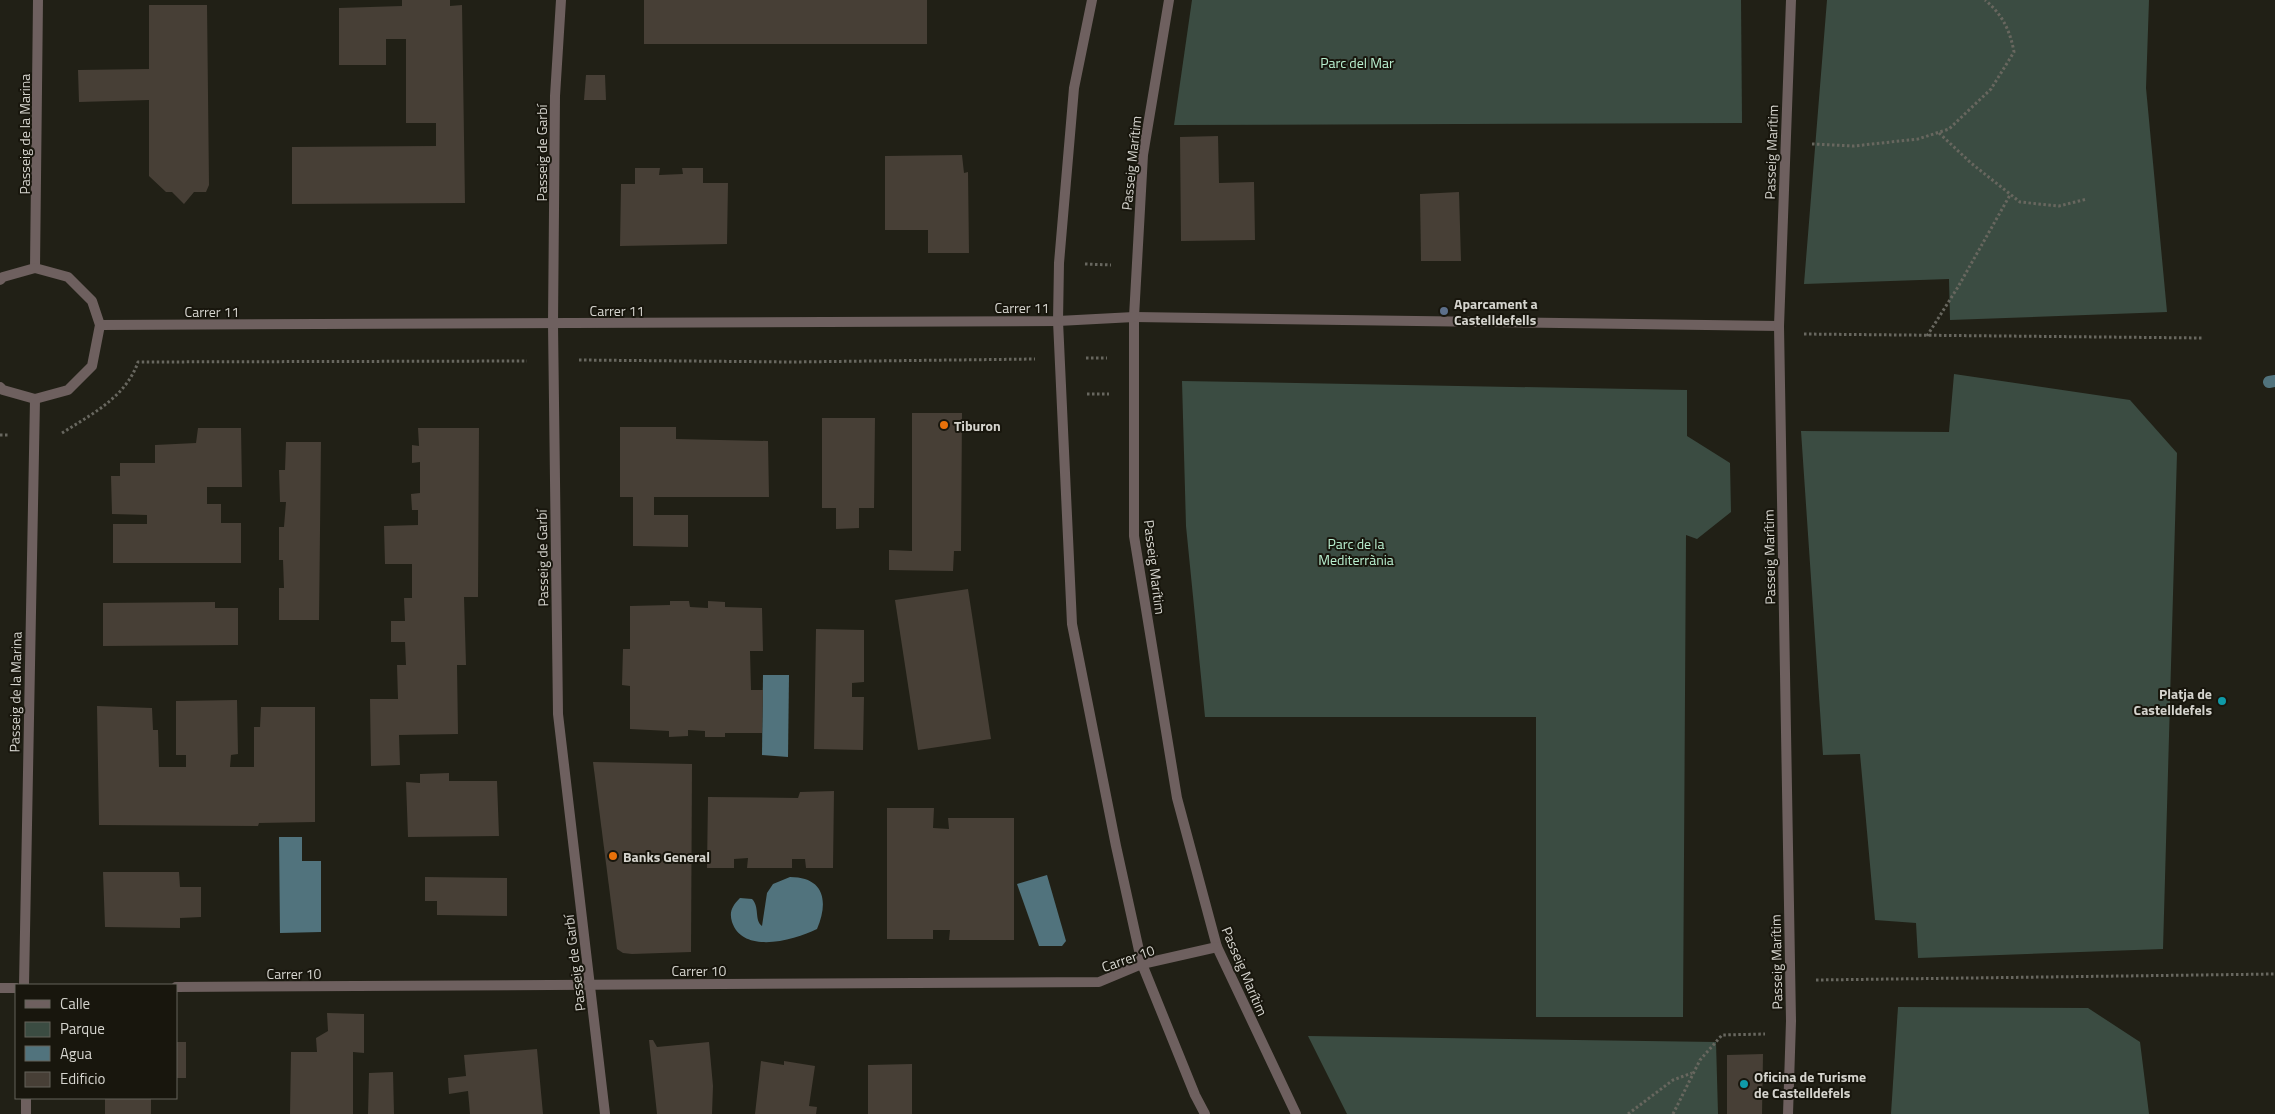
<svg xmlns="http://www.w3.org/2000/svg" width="2275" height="1114" font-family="'Titillium Web',sans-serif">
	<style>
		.green { fill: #3b4c42 }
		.water { fill: #51737d }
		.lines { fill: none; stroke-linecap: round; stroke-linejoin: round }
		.stream { stroke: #51737d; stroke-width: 12 }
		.building { fill: #473f36 }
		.path { stroke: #68675f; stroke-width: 3; stroke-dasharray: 2.5 2.5; stroke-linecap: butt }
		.pedestrian { stroke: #6e605f; stroke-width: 10 }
		.minor { stroke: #6e605f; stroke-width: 10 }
		.service-dot { fill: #5c6f8a; stroke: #18160d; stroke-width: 2 }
		.food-dot { fill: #e8710a; stroke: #18160d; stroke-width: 2 }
		.culture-dot { fill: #0f9aa8; stroke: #18160d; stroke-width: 2 }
		.labels { text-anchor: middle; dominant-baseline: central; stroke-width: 4; stroke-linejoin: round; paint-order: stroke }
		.park-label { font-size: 14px; fill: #b9f0d0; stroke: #18160d }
		.street-label { font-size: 14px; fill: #d5d4ce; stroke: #18160d }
		.poi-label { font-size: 14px; font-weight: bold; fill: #d5d4ce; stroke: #18160d; text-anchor: start }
	</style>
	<rect width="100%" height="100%" fill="#212016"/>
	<g class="green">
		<path d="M1192,0H1741L1742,123L1174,125Z"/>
		<path d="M1827,0H2149L2146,88L2167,312L1950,320L1949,279L1804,284Z"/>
		<path d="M1954,374L2130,400L2177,453L2163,949L1918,958L1916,923L1875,920L1860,754L1823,755L1801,431L1949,432Z"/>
		<path d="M1182,381L1687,390V436L1730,463L1731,512L1697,539L1686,535L1683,1017H1536V717H1205L1186,526Z"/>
		<path d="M1898,1007L2088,1008L2140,1042L2149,1114H1891Z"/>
		<path d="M1308,1036L1716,1042L1718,1114H1347Z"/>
	</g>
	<g class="water">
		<path d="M763,675H789L788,757L762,755Z"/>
		<path d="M279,837H302V861H321V932L280,933Z"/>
		<path d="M1047,875L1066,941L1062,946H1039L1017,884Z"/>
		<path d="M790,877C824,877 829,901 817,929C795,940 743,955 732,922C729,912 732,906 740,898L752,899C760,907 754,920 762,926L767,893L773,884Z"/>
	</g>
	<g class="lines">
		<path class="stream" d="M2269,382L2275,381"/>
	</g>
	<g class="building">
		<path d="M402,0H450V6L462,5L465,203L292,204V147L436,146V123H406V39H386V65H339V8L402,6Z"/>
		<rect x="644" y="0" width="283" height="44"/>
		<path d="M149,5H207L209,185L206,192H194L184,204L172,192H166L149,176V100L79,102L78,70L149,69Z"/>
		<path d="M586,75H605L606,100H584Z"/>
		<path d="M1218,136L1219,183L1254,182L1255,240L1181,241L1180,137Z"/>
		<path d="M962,155L964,173L968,172L969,253H928V230H885V156Z"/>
		<path d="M635,168H660L659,175L683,174L682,168H703V183H728L727,244L620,246L621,184H635Z"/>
		<path d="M1459,192L1461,261H1421L1420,194Z"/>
		<path d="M912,413H962L961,551H954L953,571L889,570V550L912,551Z"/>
		<path d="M822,418H875L874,508H859V528L836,529V508H822Z"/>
		<path d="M620,427H676V439L768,441L769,497H654V515H688V547L633,546V497H620Z"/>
		<path d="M198,428H241L242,487H207V504H221V523H241V563H113V524H147V515L112,514L111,476H120V463H155V445L196,443Z"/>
		<path d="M418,428H479L478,597H464L466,665H457L458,734L399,735L400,765L371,766L370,699H398L397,665H406L405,642H391V621H405L404,598H412V564H385L384,526L418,525V510H412L411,494L420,493V462L412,463V445L419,446Z"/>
		<path d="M286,442H321L319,620H279V588H284L283,560H279V527H284L286,502H280L279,470H285Z"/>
		<path d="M968,589L991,739L918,750L895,600Z"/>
		<path d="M670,601H689L690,607L708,608V601L725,602V607L762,608L763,651H750L751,690H763L762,733H725V737H705V731L688,730V736L669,737V731L630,729V686L622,685L623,649H630V606L670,605Z"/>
		<path d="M215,602V608H238V645L103,646V603Z"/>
		<path d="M816,629L864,630V682L852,683V697H864L863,750L814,749Z"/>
		<path d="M237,700L238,754L231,755L230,767H254V727H260L261,707H315V822L259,823L258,826L99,825L97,706L152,708L153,730H158L159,767H186V755H176V701Z"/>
		<path d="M593,762L692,764L691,952L632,954L623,953L617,949Z"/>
		<path d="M449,773V781H497L499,836L408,837L406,782L420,783V774Z"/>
		<path d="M834,791L833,868H806L805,859H792V868H747L748,858L734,859V868H707L708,797L798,798L800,792Z"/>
		<path d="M887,808H934L933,828L949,829L948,818H1014V940H949L950,930H933V939H887Z"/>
		<path d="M103,872H179L180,887H201V917L180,918V928L105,927Z"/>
		<path d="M425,877L507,878V916L437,915V901H425Z"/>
		<path d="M327,1013L364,1014V1053L353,1052V1114H290L291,1052H317L316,1038L328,1031Z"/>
		<path d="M649,1040H653L657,1047L709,1042L713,1086L712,1114H657Z"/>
		<rect x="176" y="1042" width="10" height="36"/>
		<path d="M537,1049L543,1114H470L468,1091L449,1094L448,1078L466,1076L464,1055Z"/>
		<path d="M1763,1054L1762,1114H1727V1055Z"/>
		<path d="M761,1061L784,1065V1061L815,1066L809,1106L817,1107L816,1114H755Z"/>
		<path d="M912,1064V1114H868V1065Z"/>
		<path d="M393,1072L394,1114H368L369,1073Z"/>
		<rect x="105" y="1098" width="46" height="16"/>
	</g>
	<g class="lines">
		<g class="path">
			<path d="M1939,133L1971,163L2020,202L2059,206L2087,199"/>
			<path d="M1812,144L1854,146L1918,139L1949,129L1991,89L2014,52C2010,30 2002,14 1985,0"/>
			<path d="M1085,264L1111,265"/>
			<path d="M1804,334L2203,338"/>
			<path d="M1927,336L1958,287L2010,195"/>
			<path d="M1086,358H1107"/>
			<path d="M579,360L792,362L1035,359"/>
			<path d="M1087,394H1109"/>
			<path d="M62,433C92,414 126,397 138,362L527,361"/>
			<path d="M0,435H9"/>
			<path d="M1816,980L2275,974"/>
			<path d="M1628,1114L1673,1080L1692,1073"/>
			<path d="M1673,1114L1700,1060L1722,1035L1765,1034"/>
		</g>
		<g class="pedestrian">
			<path d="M1134,317L1779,326"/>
			<path d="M1788,1114L1791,1021L1779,326L1791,0"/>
		</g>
		<g class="minor">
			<path d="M561,0L555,96L553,324L558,714L605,1114"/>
			<path d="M1092,0L1074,88L1059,263L1058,321L1072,624L1116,846L1142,964L1195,1095L1205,1114"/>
			<path d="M1169,0L1143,155L1134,317V536L1177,798L1217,947L1296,1114"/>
			<path d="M35,268L38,0"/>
			<path d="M0,280L3,277L35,268L68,277L92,301L100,325L92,366L68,390L35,399L3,390L0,387"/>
			<path d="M100,325L1058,321L1134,317"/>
			<path d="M24,985L35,399"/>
			<path d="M176,987L1099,982L1142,964L1217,947"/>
			<path d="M0,988H16"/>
			<path d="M26,1098V1114"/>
		</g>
	</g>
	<circle class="service-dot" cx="1444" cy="311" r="5"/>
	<g class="food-dot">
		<circle cx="944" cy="425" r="5"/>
		<circle cx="613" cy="856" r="5"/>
	</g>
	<g class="culture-dot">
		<circle cx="2222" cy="701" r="5"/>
		<circle cx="1744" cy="1084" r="5"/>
	</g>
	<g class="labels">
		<g class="park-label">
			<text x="1357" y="62">Parc del Mar</text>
			<text x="1356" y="543">Parc de la<tspan x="1356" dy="16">Mediterrània</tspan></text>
		</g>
		<g class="street-label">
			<text transform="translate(24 134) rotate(-90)">Passeig de la Marina</text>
			<text transform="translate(1771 152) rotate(-88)">Passeig Marítim</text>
			<text transform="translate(541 153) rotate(-90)">Passeig de Garbí</text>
			<text transform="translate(1131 163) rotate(-84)">Passeig Marítim</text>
			<text x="1022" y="307">Carrer 11</text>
			<text x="617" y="310">Carrer 11</text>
			<text x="212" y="311">Carrer 11</text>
			<text transform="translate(1769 557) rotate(-91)">Passeig Marítim</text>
			<text transform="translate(542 558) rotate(-91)">Passeig de Garbí</text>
			<text transform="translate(1155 567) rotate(83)">Passeig Marítim</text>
			<text transform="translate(15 692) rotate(-89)">Passeig de la Marina</text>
			<text transform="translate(1128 958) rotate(-19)">Carrer 10</text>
			<text transform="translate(1776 962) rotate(-91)">Passeig Marítim</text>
			<text transform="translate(574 963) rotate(-97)">Passeig de Garbí</text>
			<text x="699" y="970">Carrer 10</text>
			<text transform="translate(1245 971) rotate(67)">Passeig Marítim</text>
			<text x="294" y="973">Carrer 10</text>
		</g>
		<g class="poi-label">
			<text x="1454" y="303">Aparcament a<tspan x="1454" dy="16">Castelldefells</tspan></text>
			<text x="954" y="425">Tiburon</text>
			<text x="2212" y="693" text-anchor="end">Platja de<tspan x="2212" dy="16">Castelldefels</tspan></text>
			<text x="623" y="856">Banks General</text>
			<text x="1754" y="1076">Oficina de Turisme<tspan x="1754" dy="16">de Castelldefels</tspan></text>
		</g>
	</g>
	<rect x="15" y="984" width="162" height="115" fill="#18160d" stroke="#64625a"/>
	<rect x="25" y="1000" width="25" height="8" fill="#6e605f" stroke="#64625a"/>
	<text x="60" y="1009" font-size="15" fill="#d5d4ce">Calle</text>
	<rect x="25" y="1022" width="25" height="15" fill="#3b4c42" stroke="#64625a"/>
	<text x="60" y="1034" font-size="15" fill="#d5d4ce">Parque</text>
	<rect x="25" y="1046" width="25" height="15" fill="#51737d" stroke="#64625a"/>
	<text x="60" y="1059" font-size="15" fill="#d5d4ce">Agua</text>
	<rect x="25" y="1072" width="25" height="15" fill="#473f36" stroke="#64625a"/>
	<text x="60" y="1084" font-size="15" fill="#d5d4ce">Edificio</text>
</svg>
